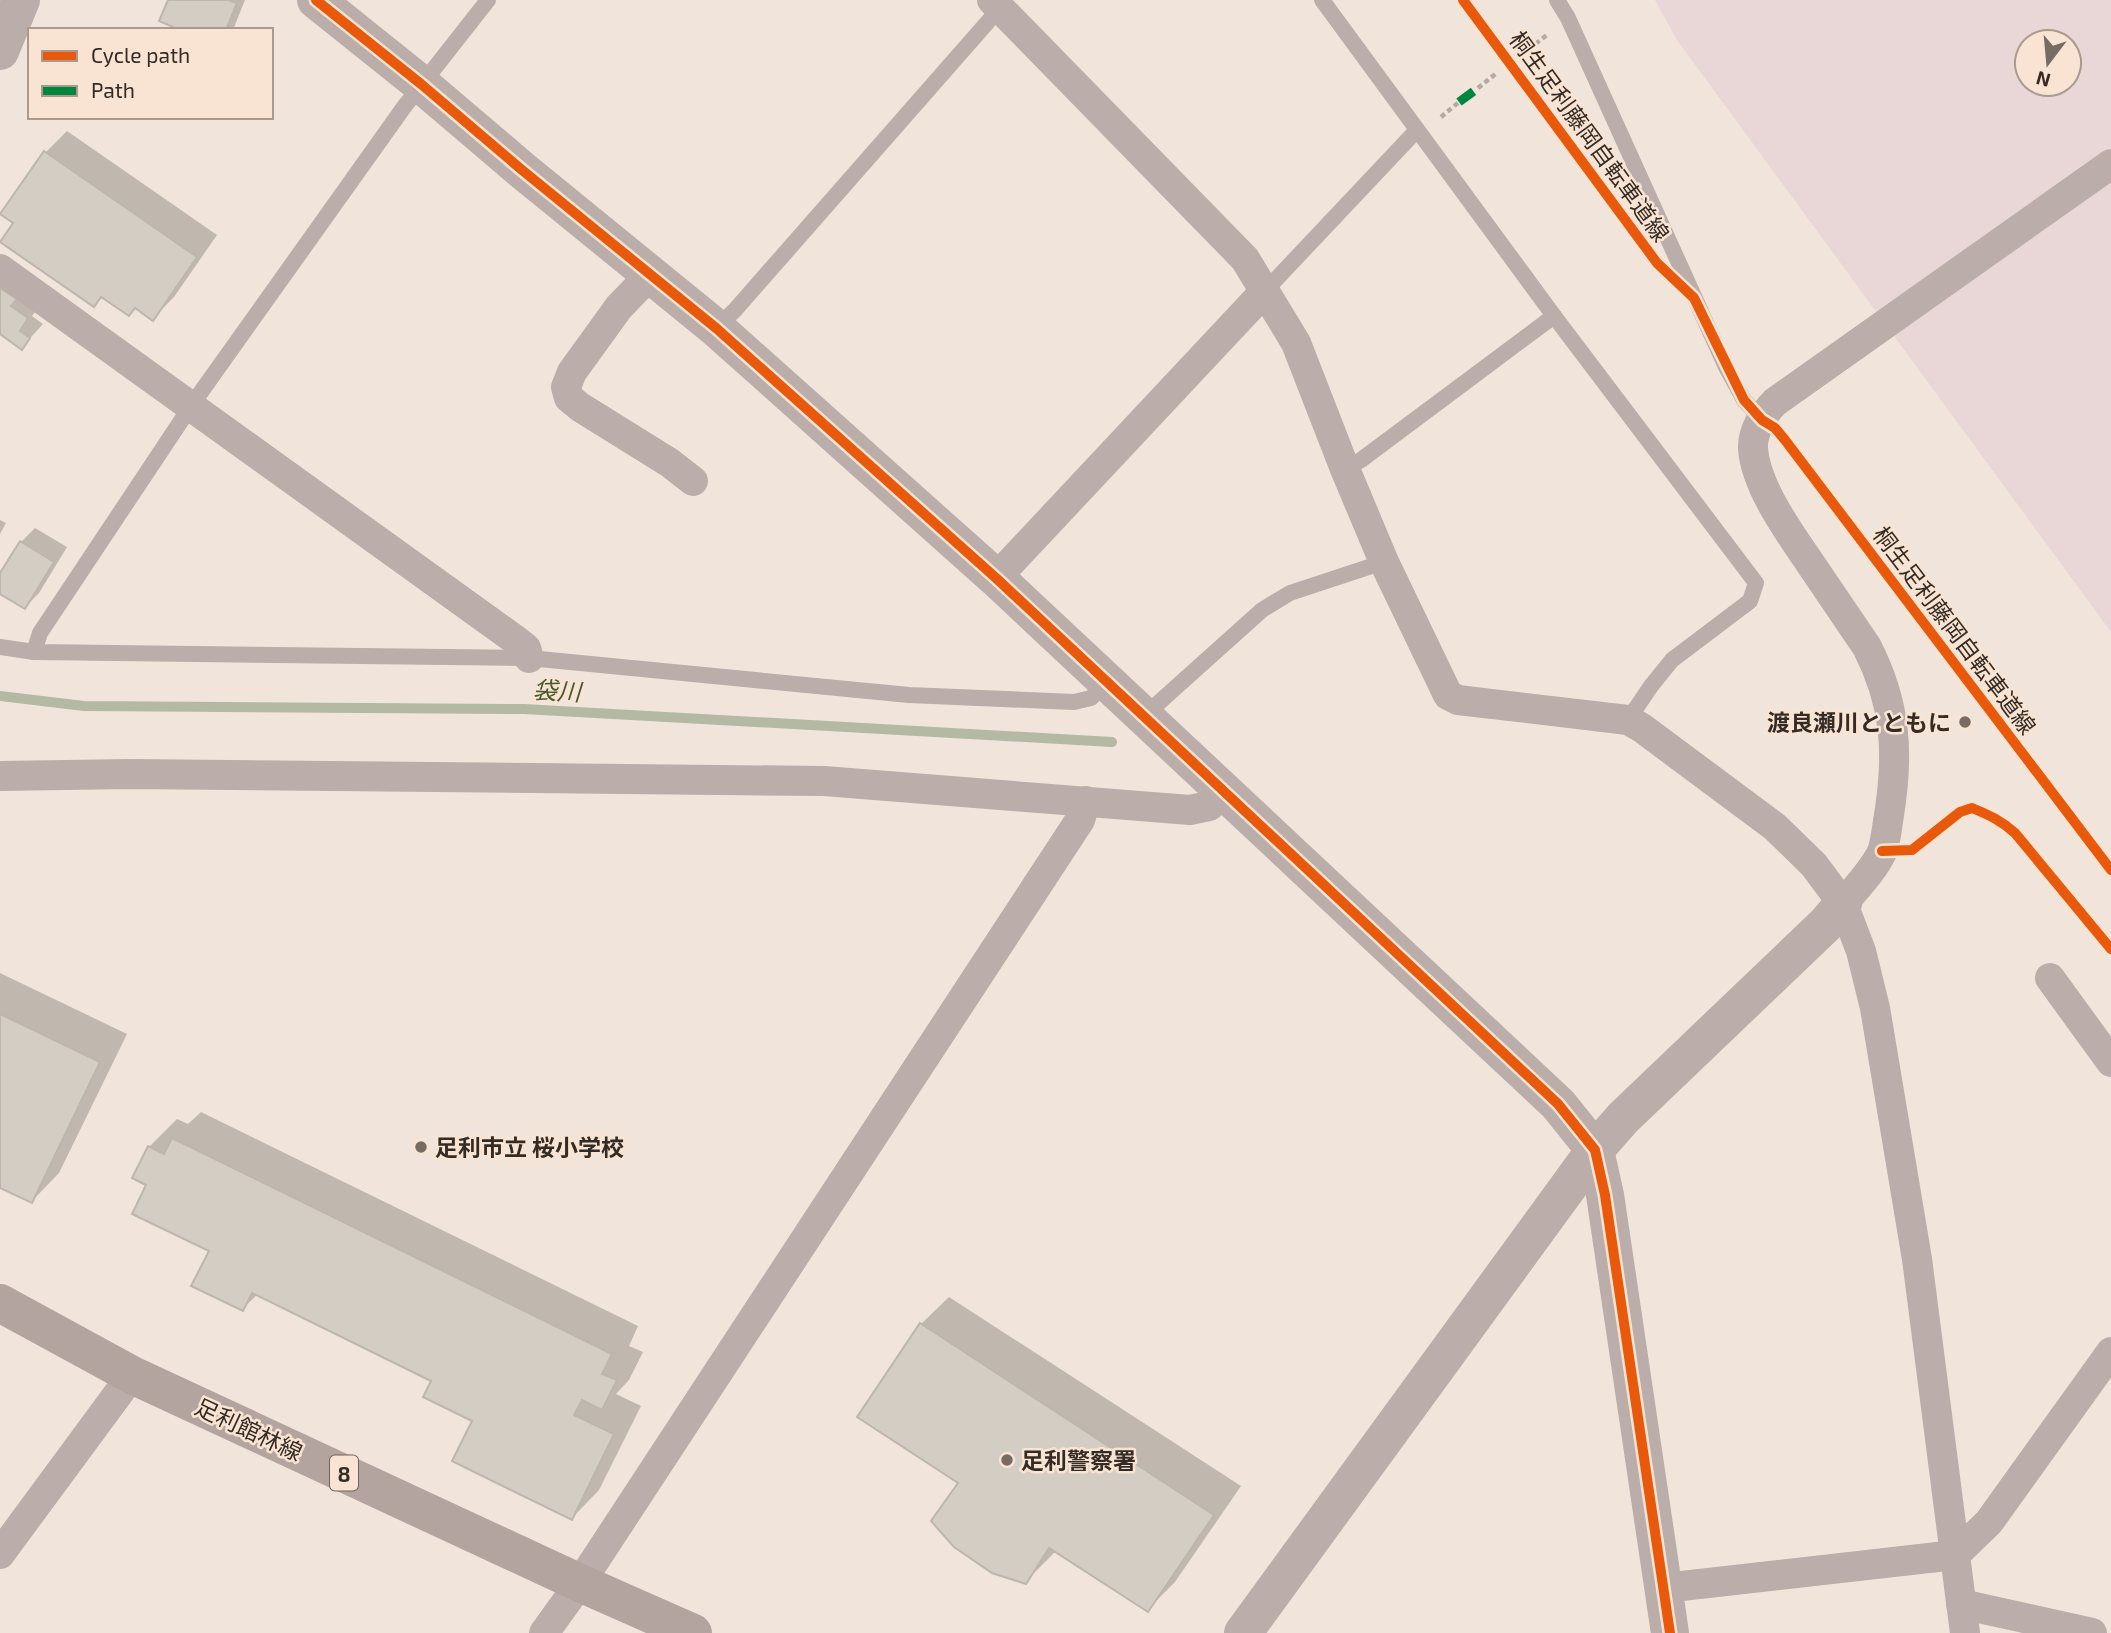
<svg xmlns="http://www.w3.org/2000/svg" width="2111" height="1633" font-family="'Exo 2','Noto Sans JP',sans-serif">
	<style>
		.green { fill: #e9d6d7; fill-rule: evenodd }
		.shadow { fill: #0003 }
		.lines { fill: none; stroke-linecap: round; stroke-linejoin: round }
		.stream { stroke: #b3b9a2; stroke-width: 10 }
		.building { fill: #d4cdc3; stroke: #bdb6ad; stroke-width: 2 }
		.path { stroke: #b3a9a5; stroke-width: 4.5; stroke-dasharray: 5 3.5; stroke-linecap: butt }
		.service { stroke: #baadaa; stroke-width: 16 }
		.minor { stroke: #baadaa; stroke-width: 30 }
		.tertiary { stroke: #baadaa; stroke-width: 38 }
		.primary { stroke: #b4a4a0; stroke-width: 38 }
		.quiet { stroke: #00873e; stroke-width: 9; stroke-dasharray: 18 9; stroke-linecap: butt }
		.cycleway-casing { stroke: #f9e4d3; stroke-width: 15 }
		.cycleway { stroke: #e8590c; stroke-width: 10 }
		.poi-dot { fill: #766c64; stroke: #f9e4d3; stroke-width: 2.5 }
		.labels { text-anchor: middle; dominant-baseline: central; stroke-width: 5; stroke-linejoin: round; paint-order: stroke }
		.shield { fill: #f9e4d3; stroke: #6e6258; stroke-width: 2 }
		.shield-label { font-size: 21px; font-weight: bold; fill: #332b24 }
		.street-label { font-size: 23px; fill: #332b24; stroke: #f9e4d3 }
		.poi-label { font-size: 23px; font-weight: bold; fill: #332b24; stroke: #f9e4d3; text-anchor: start }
		.water-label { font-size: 24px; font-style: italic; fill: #46592b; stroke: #f9e4d3 }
	</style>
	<rect width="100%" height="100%" fill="#f1e5db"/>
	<path class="green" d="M1655,0H2111V632L1677,40ZM2027,42H2069V84H2027Z"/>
	<g class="shadow">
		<path d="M170,0H245L233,30H185Z"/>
		<path d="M67,131L217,235L174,297L153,318L136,307L102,296L93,305L15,222L46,152Z"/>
		<path d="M0,265L41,304L32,316L43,324L22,347L0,332Z"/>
		<path d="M0,520L6,523L0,534Z"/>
		<path d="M35,528L67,547L39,593L25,607L0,591V576L21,542Z"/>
		<path d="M0,973L127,1034L59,1173L32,1201L0,1186Z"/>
		<path d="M201,1112L638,1326L629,1346L643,1352L629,1380L616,1394L641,1406L599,1490L572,1518L434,1380L258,1294L242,1309L211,1251L148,1184L149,1147L177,1119L188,1124Z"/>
		<path d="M949,1297L1241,1486L1175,1582L1147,1610L1056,1551L1025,1582L961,1483L921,1324Z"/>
	</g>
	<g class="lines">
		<path class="stream" d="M0,696L84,706L524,709L1112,742"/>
	</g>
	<g class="building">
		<path d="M168,0H229L237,3L226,30H180L159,21Z"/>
		<path d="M44,151L197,257L153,321L135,308L129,316L101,297L94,307L0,242L13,223L0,214Z"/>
		<path d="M0,288L17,299L11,306L28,318L20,331L30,338L22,350L0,334Z"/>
		<path d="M20,541L54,562L25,609L0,594V573Z"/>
		<path d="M0,1014L100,1062L32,1203L0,1188Z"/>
		<path d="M172,1138L612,1354L602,1374L617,1380L602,1410L582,1400L574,1415L614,1434L572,1520L452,1461L472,1421L423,1397L431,1381L252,1293L243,1311L191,1286L209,1251L132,1214L146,1185L132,1178L148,1146L164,1154Z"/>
		<path d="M920,1323L1214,1515L1148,1612L1049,1548L1026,1584L992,1573L954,1547L931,1521L958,1483L857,1417Z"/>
	</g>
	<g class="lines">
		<g class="path">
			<path d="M1522,54L1547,35"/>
			<path d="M1478,88L1498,72"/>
			<path d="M1441,117L1459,102"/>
		</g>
		<g class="service">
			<path d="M1322,0L1554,316L1756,583L1750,601L1672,660L1651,686L1628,720"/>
			<path d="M1557,0L1568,18L1726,367L1744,400L1762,420"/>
			<path d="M1265,291L1416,131"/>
			<path d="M716,328L735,310L1000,8"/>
			<path d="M1345,469L1361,460L1554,316"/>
			<path d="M0,647L34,652L529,658L909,695L1074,702L1091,698L1107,681"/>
			<path d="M34,652L40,633L191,406L404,107L488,0"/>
			<path d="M1145,715L1262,610L1290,593L1384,562"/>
		</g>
		<g class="minor">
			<path d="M992,0L1245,259L1296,343L1345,469L1384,562L1448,695L1458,700L1628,720L1642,728L1775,827L1814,865L1843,904L1861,951L1875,1008L1917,1259L1965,1633"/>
			<path d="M0,269L517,641L526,648L529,658"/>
			<path d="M650,275L619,307L572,372L566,387L569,398L580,407L670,463L693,481"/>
			<path d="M996,578L1265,291"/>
			<path d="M0,776L130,774L824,781L1190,810L1209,806L1225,793"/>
			<path d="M1843,904C1856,888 1873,871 1882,852C1886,841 1887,826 1889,815C1899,752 1896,704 1867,647C1848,619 1829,591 1810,563C1789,532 1756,487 1753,449C1752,432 1763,414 1775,402L2111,164"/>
			<path d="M2050,978L2111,1062"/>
			<path d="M0,1554L132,1375"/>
			<path d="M1664,1588L1955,1555L1989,1522L2111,1352"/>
			<path d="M1961,1604L2092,1633"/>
			<path d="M544,1633L580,1583L1080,820L1086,801"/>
		</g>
		<g class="tertiary">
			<path d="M316,0L421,84L522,170L716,328L996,578L1558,1104L1595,1150L1605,1195L1670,1633"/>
			<path d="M0,51L21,0"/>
			<path d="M1243,1633L1595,1150L1623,1118L1826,924L1843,904"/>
		</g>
		<path class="primary" d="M0,1303L132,1375L580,1583L693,1633"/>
		<path class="quiet" d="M1459,102L1478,88"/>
		<g class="cycleway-casing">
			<g id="cycleway">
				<path d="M316,0L421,84L522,170L716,328L996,578L1558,1104L1595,1150L1605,1195L1670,1633"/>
				<path d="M1463,0L1657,263L1694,298L1744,400L1762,420L1775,428L1785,440L2111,870"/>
				<path d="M1882,851L1912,850L1960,812L1972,808C1989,815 2002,821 2015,833L2111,949"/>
			</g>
		</g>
		<use href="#cycleway" class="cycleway"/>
	</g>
	<g class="poi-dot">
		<circle cx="1965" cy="722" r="7"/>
		<circle cx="421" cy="1147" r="7"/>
		<circle cx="1007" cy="1460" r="7"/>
	</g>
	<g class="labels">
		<rect class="shield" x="330" y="1455.5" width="28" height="35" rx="5"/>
		<g class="shield-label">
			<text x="344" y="1473">8</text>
		</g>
		<g class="street-label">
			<text transform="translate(1590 136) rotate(54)">桐生足利藤岡自転車道線</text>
			<text transform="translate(1955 630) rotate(53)">桐生足利藤岡自転車道線</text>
			<text transform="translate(249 1429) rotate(25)">足利館林線</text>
		</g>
		<g class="poi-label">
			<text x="1951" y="722" text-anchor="end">渡良瀬川とともに</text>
			<text x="435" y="1147">足利市立 桜小学校</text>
			<text x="1021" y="1460">足利警察署</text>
		</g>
		<g class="water-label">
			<text transform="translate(557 690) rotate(3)">袋川</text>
		</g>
	</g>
	<rect x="28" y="28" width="245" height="91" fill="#f9e4d3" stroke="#aa9a8d" stroke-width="2"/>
	<rect x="42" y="51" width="35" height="10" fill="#e8590c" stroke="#aa9a8d" stroke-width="2"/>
	<text x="91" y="63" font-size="21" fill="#332b24">Cycle path</text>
	<rect x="42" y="86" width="35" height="10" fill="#00873e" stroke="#aa9a8d" stroke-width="2"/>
	<text x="91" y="98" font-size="21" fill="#332b24">Path</text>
	<g transform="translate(2048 63) rotate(196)"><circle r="33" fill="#f9e4d3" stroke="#aa9a8d" stroke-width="2"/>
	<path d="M0-5L12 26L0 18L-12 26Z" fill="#766c64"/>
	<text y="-10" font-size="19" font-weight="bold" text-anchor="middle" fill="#332b24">N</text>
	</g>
</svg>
